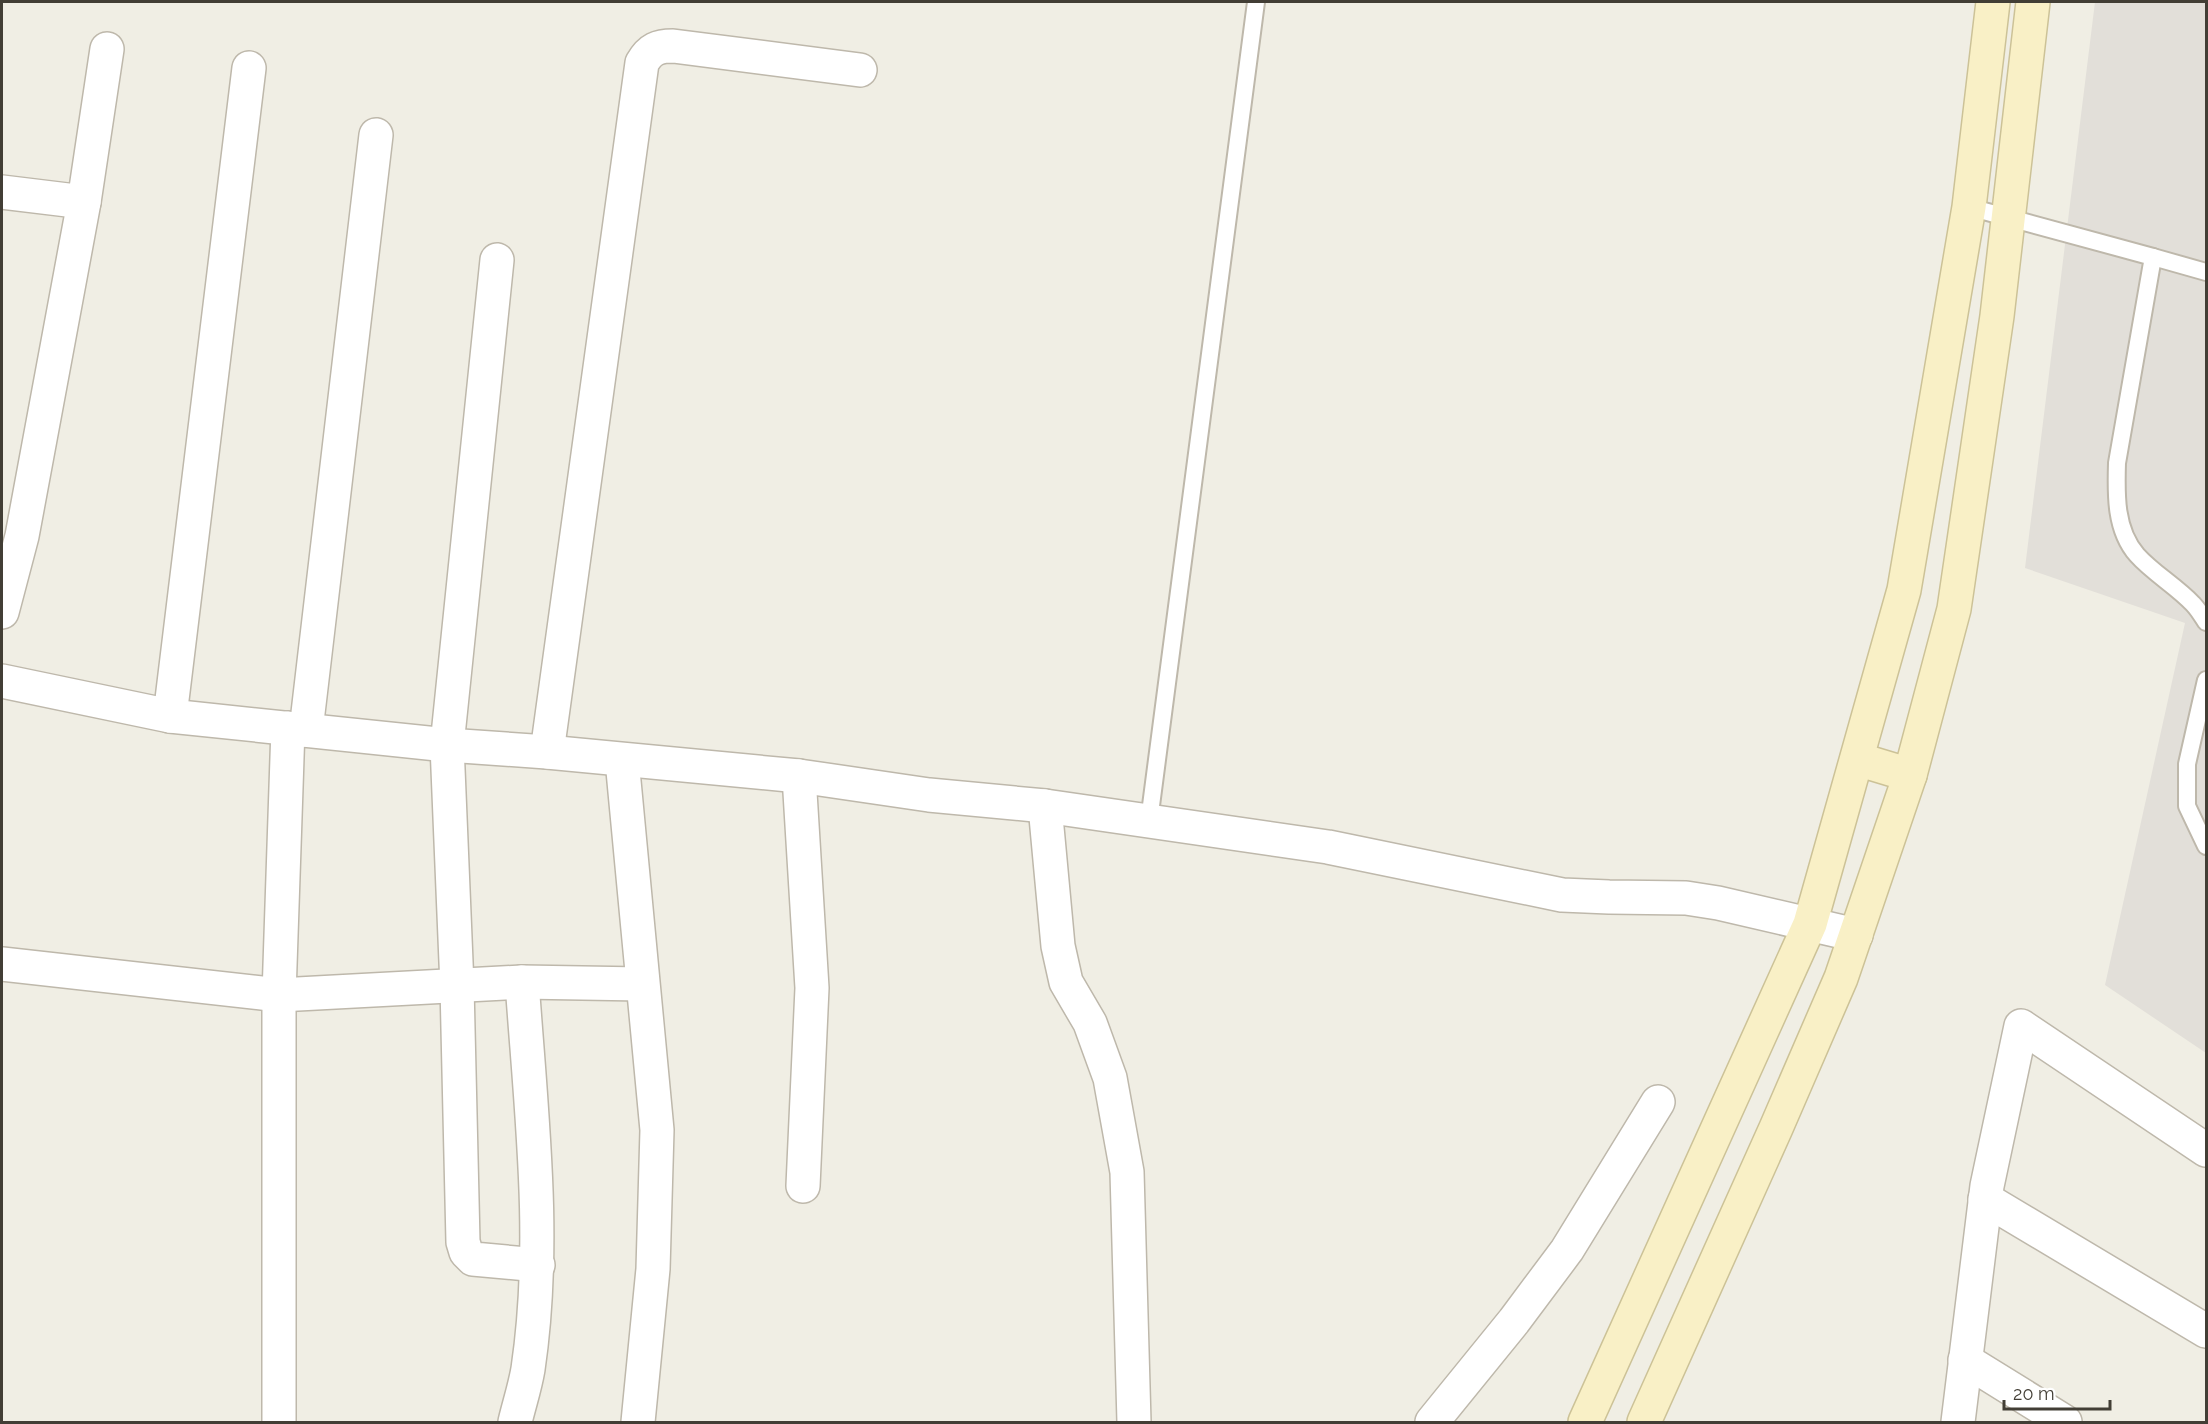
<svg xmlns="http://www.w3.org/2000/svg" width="2208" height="1424" font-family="Raleway,sans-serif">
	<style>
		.industrial { fill: #e2dfd9 }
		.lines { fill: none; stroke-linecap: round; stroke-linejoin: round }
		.service-casing { stroke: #beb8ab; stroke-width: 20 }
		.minor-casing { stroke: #beb8ab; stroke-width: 36 }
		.secondary-casing { stroke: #ccc297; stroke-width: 36 }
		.service { stroke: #fff; stroke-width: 16 }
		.minor { stroke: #fff; stroke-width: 33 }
		.secondary { stroke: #f9f0c6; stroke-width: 33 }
	</style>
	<rect width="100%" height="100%" fill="#f0eee4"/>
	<path class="industrial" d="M2095,2H2206V1053L2105,985L2185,623L2025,568Z"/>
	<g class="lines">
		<g class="service-casing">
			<g id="service">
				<path d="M1969,207L2153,257L2117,463C2116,494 2115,530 2137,555C2153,573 2176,586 2193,604C2198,609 2202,616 2206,622"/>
				<path d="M2153,257L2206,272"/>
				<path d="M2206,680L2187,764V806L2206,846"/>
				<path d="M1149,821L1256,2"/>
			</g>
		</g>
		<g class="minor-casing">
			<g id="minor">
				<path d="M2,192L84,202"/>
				<path d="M497,260L447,745L457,986L463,1242L466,1252L473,1259L538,1265"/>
				<path d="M2,612L22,536L84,202L107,49"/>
				<path d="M2,681L170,716L447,745L547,752L799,776L929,795L1045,806L1328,847L1562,895L1609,897L1686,898L1718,903L1856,935"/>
				<path d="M170,716L249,68"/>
				<path d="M306,730L376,135"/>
				<path d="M547,752L642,63C650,49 658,46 673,46L860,70"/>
				<path d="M622,760L657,1130L653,1269L638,1422"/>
				<path d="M799,776L812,988L803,1186"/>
				<path d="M1045,806L1058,946L1066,982L1090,1023L1110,1078L1127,1172L1134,1422"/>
				<path d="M2,964L279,995L522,982L642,984"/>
				<path d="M1985,1199L2206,1331"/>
				<path d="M1965,1360L2065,1422"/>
				<path d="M279,1422V995L288,728"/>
				<path d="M515,1422C519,1405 525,1387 528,1369C547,1241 531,1111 522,982"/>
				<path d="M1432,1422L1514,1321L1567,1250L1658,1102"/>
				<path d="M1958,1422L1987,1186L2021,1026L2206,1150"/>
			</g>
		</g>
		<g class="secondary-casing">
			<g id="secondary">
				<path d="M1857,759L1910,775"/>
				<path d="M1585,1422L1810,924L1904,590L1969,207L1993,2"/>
				<path d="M1644,1422L1776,1128L1841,978L1910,775L1954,609L1997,316L2033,2"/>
			</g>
		</g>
		<use href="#service" class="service"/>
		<use href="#minor" class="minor"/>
		<use href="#secondary" class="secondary"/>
	</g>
	<rect width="2208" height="1424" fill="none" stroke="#423e35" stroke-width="6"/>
	<path d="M2004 1400v9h106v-9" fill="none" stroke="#423e35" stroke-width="3"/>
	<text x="2013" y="1400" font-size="18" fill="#423e35" stroke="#ffffff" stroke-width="4.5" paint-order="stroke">20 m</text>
</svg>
